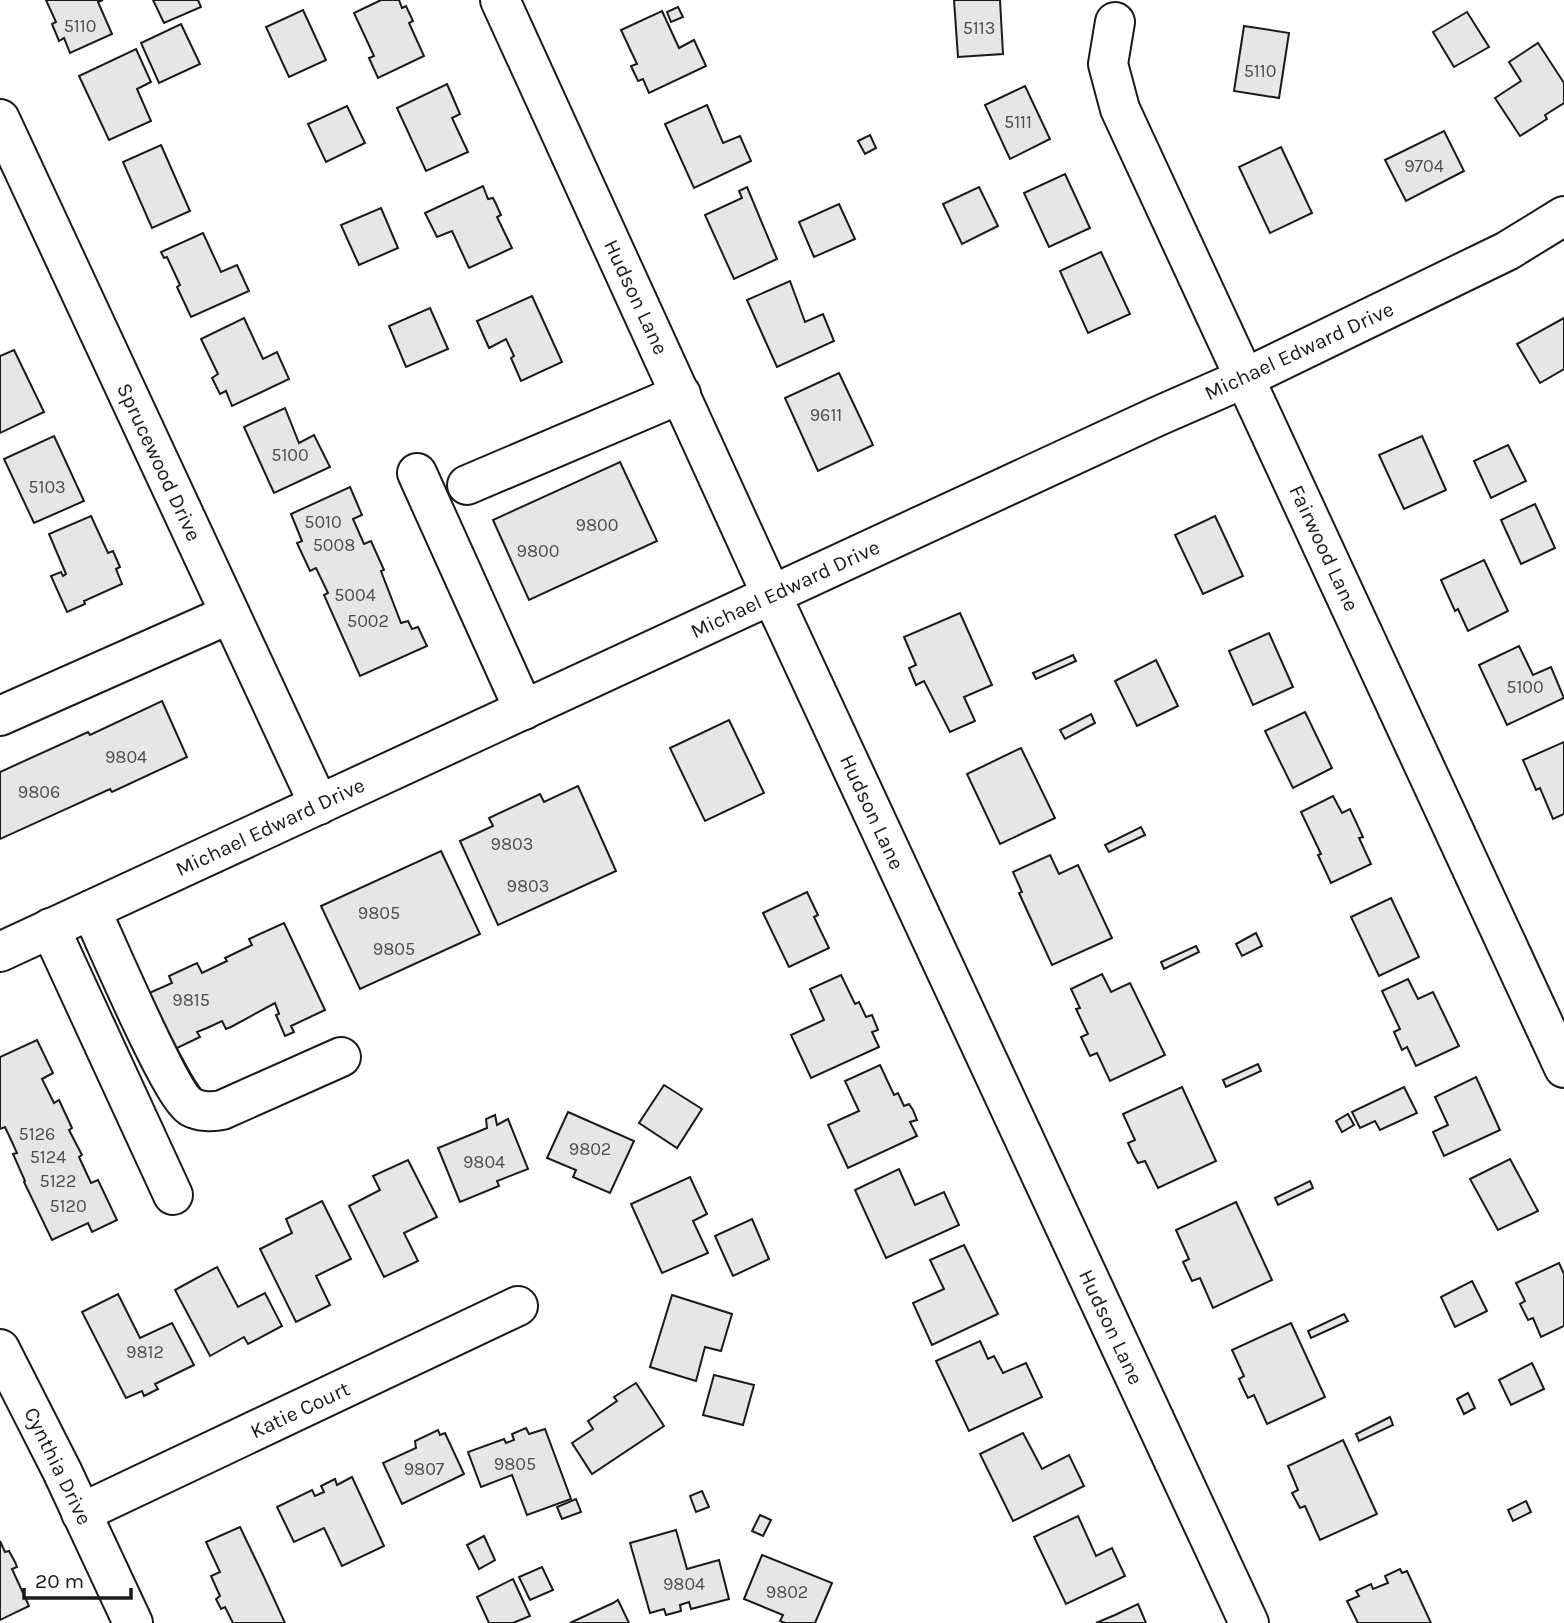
<svg xmlns="http://www.w3.org/2000/svg" width="1564" height="1623" font-family="Karla,sans-serif">
	<style>
		.building { fill: #e6e6e6; stroke: #1a1a1a; stroke-width: 2 }
		.lines { fill: none; stroke-linecap: round; stroke-linejoin: round }
		.minor-casing { stroke: #1a1a1a; stroke-width: 42 }
		.minor { stroke: #fff; stroke-width: 38 }
		.labels { text-anchor: middle; dominant-baseline: central; stroke-width: 5; stroke-linejoin: round; paint-order: stroke }
		.number-label { font-size: 18px; fill: #4d4d4d }
		.street-label { font-size: 21px; fill: #1a1a1a; stroke: #fff }
	</style>
	<rect width="100%" height="100%" fill="#fff"/>
	<g class="building">
		<path d="M46,0H103L98,2L112,34L70,53L64,38L59,41L52,24L56,22Z"/>
		<path d="M153,0H198L201,7L164,23Z"/>
		<path d="M381,0H399L402,8L406,6L413,21L409,23L424,56L378,78L369,58L374,56L354,13Z"/>
		<path d="M954,0H1000L1003,54L958,57Z"/>
		<path d="M678,7L683,17L671,22L667,12Z"/>
		<path d="M303,10L326,60L289,77L266,27Z"/>
		<path d="M662,11L679,48L694,40L706,66L649,93L643,79L638,81L631,66L637,64L621,30Z"/>
		<path d="M1467,12L1489,47L1454,67L1433,32Z"/>
		<path d="M181,24L200,64L159,83L141,43Z"/>
		<path d="M1244,26L1289,33L1279,98L1234,91Z"/>
		<path d="M1538,43L1564,83V103L1545,115L1547,119L1520,136L1495,98L1521,81L1509,62Z"/>
		<path d="M136,49L151,82L137,89L151,121L109,140L79,76Z"/>
		<path d="M447,84L460,114L452,118L468,152L426,171L397,108Z"/>
		<path d="M1025,86L1050,139L1010,159L985,105Z"/>
		<path d="M707,105L723,143L740,136L751,161L694,188L665,124Z"/>
		<path d="M347,106L365,143L326,162L308,124Z"/>
		<path d="M1444,131L1464,171L1406,201L1385,160Z"/>
		<path d="M870,135L876,148L865,154L858,141Z"/>
		<path d="M161,145L190,211L152,228L123,162Z"/>
		<path d="M1281,147L1312,213L1270,233L1239,167Z"/>
		<path d="M1065,174L1090,228L1049,247L1024,193Z"/>
		<path d="M483,186L488,199L493,198L496,204L501,215L497,217L512,248L469,268L452,231L437,237L425,213Z"/>
		<path d="M747,187L777,259L734,279L705,215L742,198L739,191Z"/>
		<path d="M979,187L998,226L962,244L943,204Z"/>
		<path d="M839,204L855,239L814,257L799,222Z"/>
		<path d="M381,208L398,248L359,265L341,225Z"/>
		<path d="M203,233L221,272L237,265L249,291L191,317L177,287L180,285L167,257L164,258L161,252Z"/>
		<path d="M1101,252L1130,314L1088,333L1060,271Z"/>
		<path d="M790,281L805,322L823,314L834,341L777,367L747,300Z"/>
		<path d="M532,296L562,362L521,381L511,358L514,356L506,339L489,348L477,321Z"/>
		<path d="M430,308L448,349L406,367L389,326Z"/>
		<path d="M244,318L263,359L277,352L289,379L232,406L226,391L220,394L212,378L218,374L201,339Z"/>
		<path d="M1564,318V369L1540,383L1517,344Z"/>
		<path d="M14,350L44,412L0,433V356Z"/>
		<path d="M839,373L873,445L818,471L785,398Z"/>
		<path d="M285,408L299,443L314,435L330,467L274,493L244,427Z"/>
		<path d="M54,436L84,501L34,523L4,459Z"/>
		<path d="M1422,436L1446,490L1404,509L1379,455Z"/>
		<path d="M1508,445L1526,481L1491,498L1474,461Z"/>
		<path d="M620,462L657,541L529,600L493,520Z"/>
		<path d="M350,487L362,515L353,519L364,544L371,541L384,570L381,571L401,623L408,621L412,629L418,627L427,646L360,676L324,595L328,593L316,568L310,571L297,543L302,541L291,514Z"/>
		<path d="M1535,504L1555,548L1521,564L1501,520Z"/>
		<path d="M91,516L108,553L113,551L120,567L116,569L122,584L84,601L85,604L67,612L51,576L61,572L63,576L66,574L49,534Z"/>
		<path d="M1215,516L1243,576L1203,594L1175,535Z"/>
		<path d="M1484,560L1508,611L1468,631L1458,609L1455,611L1441,580Z"/>
		<path d="M960,613L992,685L964,697L975,721L950,732L924,681L916,685L909,668L916,665L904,637Z"/>
		<path d="M1269,633L1293,687L1253,705L1229,651Z"/>
		<path d="M1519,646L1533,675L1551,667L1564,698L1507,725L1479,665Z"/>
		<path d="M1073,655L1076,661L1036,679L1033,673Z"/>
		<path d="M1156,660L1178,706L1137,726L1115,681Z"/>
		<path d="M162,701L187,757L112,792L110,789L0,839V772L88,732L90,735Z"/>
		<path d="M1305,712L1332,768L1293,788L1265,731Z"/>
		<path d="M1091,714L1095,723L1065,739L1060,730Z"/>
		<path d="M729,720L764,793L705,821L670,748Z"/>
		<path d="M1564,742V814L1553,819L1540,788L1536,790L1523,760Z"/>
		<path d="M1021,748L1055,818L1000,844L967,774Z"/>
		<path d="M578,786L616,871L498,925L460,841L493,826L489,818L540,794L544,802Z"/>
		<path d="M1333,796L1342,813L1350,809L1363,837L1359,838L1371,864L1331,883L1318,855L1321,854L1301,812Z"/>
		<path d="M1141,827L1145,835L1109,852L1105,845Z"/>
		<path d="M441,851L480,934L360,989L321,906Z"/>
		<path d="M1050,855L1059,874L1078,865L1112,938L1052,965L1019,893L1022,892L1013,872Z"/>
		<path d="M807,892L818,915L814,917L829,948L789,967L763,913Z"/>
		<path d="M1391,898L1419,957L1379,976L1351,917Z"/>
		<path d="M284,923L325,1010L291,1026L294,1032L285,1036L276,1015L279,1014L275,1003L231,1027L226,1029L222,1021L207,1028L197,1032L200,1037L173,1050L147,994L172,983L169,976L197,963L202,973L227,961L225,958L252,945L249,939Z"/>
		<path d="M1256,933L1262,946L1242,956L1236,944Z"/>
		<path d="M1196,946L1199,952L1164,969L1161,962Z"/>
		<path d="M1102,974L1111,992L1130,983L1165,1055L1110,1081L1097,1053L1090,1056L1081,1037L1088,1034L1076,1009L1080,1008L1071,989Z"/>
		<path d="M841,975L855,1004L859,1002L866,1017L872,1015L878,1030L872,1032L879,1047L811,1078L791,1035L824,1020L810,989Z"/>
		<path d="M1408,979L1418,999L1433,992L1459,1046L1416,1066L1407,1047L1402,1050L1394,1032L1400,1029L1382,991Z"/>
		<path d="M37,1040L53,1073L42,1079L54,1103L59,1100L72,1128L69,1130L82,1155L79,1157L91,1183L98,1180L117,1220L92,1232L88,1223L52,1240L24,1182L25,1181L13,1154L17,1153L12,1142L5,1127L0,1129V1057Z"/>
		<path d="M1258,1064L1261,1071L1226,1087L1223,1080Z"/>
		<path d="M880,1065L894,1095L898,1093L904,1106L909,1104L913,1110L917,1120L910,1122L917,1136L848,1168L828,1125L859,1111L845,1081Z"/>
		<path d="M1476,1077L1500,1130L1444,1156L1433,1132L1448,1125L1435,1097Z"/>
		<path d="M664,1085L702,1109L677,1148L639,1123Z"/>
		<path d="M1182,1087L1216,1161L1158,1188L1145,1161L1138,1163L1134,1156L1128,1143L1135,1140L1123,1114Z"/>
		<path d="M1404,1087L1417,1113L1380,1130L1375,1121L1360,1128L1352,1112Z"/>
		<path d="M568,1112L634,1141L610,1193L573,1177L576,1170L547,1158Z"/>
		<path d="M1348,1114L1354,1125L1342,1132L1336,1121Z"/>
		<path d="M495,1115L497,1125L508,1119L528,1169L497,1181L499,1186L460,1202L438,1148L487,1128L486,1119Z"/>
		<path d="M1510,1159L1538,1211L1498,1230L1470,1179Z"/>
		<path d="M408,1160L437,1217L404,1233L418,1261L384,1277L349,1206L380,1190L373,1176Z"/>
		<path d="M899,1169L915,1205L944,1192L959,1225L886,1258L855,1190Z"/>
		<path d="M690,1177L707,1214L693,1221L708,1253L662,1273L631,1204Z"/>
		<path d="M1310,1181L1313,1188L1278,1205L1275,1198Z"/>
		<path d="M322,1201L351,1259L316,1276L330,1305L296,1322L260,1249L292,1233L286,1219Z"/>
		<path d="M1236,1202L1272,1280L1213,1308L1200,1278L1192,1281L1183,1262L1189,1259L1176,1230Z"/>
		<path d="M752,1219L769,1259L733,1276L715,1236Z"/>
		<path d="M964,1245L998,1314L932,1345L913,1303L944,1289L930,1260Z"/>
		<path d="M1559,1263L1564,1274V1326L1541,1337L1533,1318L1528,1320L1520,1304L1525,1301L1516,1283Z"/>
		<path d="M217,1267L238,1307L265,1293L282,1326L248,1344L244,1337L210,1356L175,1290Z"/>
		<path d="M1472,1281L1487,1311L1455,1327L1441,1297Z"/>
		<path d="M118,1294L140,1338L172,1323L194,1365L155,1384L158,1389L144,1396L142,1391L126,1398L82,1312Z"/>
		<path d="M672,1295L732,1314L721,1351L705,1347L696,1381L650,1367Z"/>
		<path d="M1344,1314L1348,1321L1311,1338L1308,1331Z"/>
		<path d="M1291,1323L1325,1397L1267,1424L1254,1395L1248,1398L1244,1390L1239,1379L1244,1376L1232,1350Z"/>
		<path d="M980,1341L988,1359L994,1356L1003,1373L1026,1363L1042,1397L969,1431L936,1361Z"/>
		<path d="M1532,1363L1544,1389L1511,1405L1499,1380Z"/>
		<path d="M714,1375L754,1385L743,1425L703,1415Z"/>
		<path d="M636,1383L664,1426L592,1474L572,1443L593,1429L588,1421L617,1401L614,1397Z"/>
		<path d="M1468,1393L1475,1408L1464,1414L1457,1399Z"/>
		<path d="M1390,1417L1393,1425L1359,1441L1356,1434Z"/>
		<path d="M526,1428L529,1434L545,1429L571,1499L527,1515L512,1475L481,1487L468,1452L504,1439L506,1443L514,1440L512,1434Z"/>
		<path d="M438,1430L440,1435L445,1433L464,1474L402,1504L383,1463L416,1448L415,1441Z"/>
		<path d="M1023,1433L1042,1469L1069,1455L1084,1486L1013,1521L980,1454Z"/>
		<path d="M1343,1440L1377,1514L1320,1540L1305,1506L1300,1508L1292,1493L1298,1490L1288,1466Z"/>
		<path d="M352,1477L384,1546L342,1566L324,1528L294,1542L277,1507L312,1490L315,1496L324,1492L321,1486L335,1479L337,1485Z"/>
		<path d="M702,1491L709,1507L696,1512L690,1496Z"/>
		<path d="M576,1499L581,1512L562,1519L557,1507Z"/>
		<path d="M1526,1501L1531,1512L1513,1521L1508,1510Z"/>
		<path d="M760,1515L771,1520L763,1536L752,1531Z"/>
		<path d="M1078,1516L1096,1556L1112,1548L1125,1576L1066,1604L1034,1537Z"/>
		<path d="M240,1527L264,1577L285,1623H233L225,1607L221,1609L216,1599L220,1596L211,1576L220,1572L206,1542Z"/>
		<path d="M676,1530L687,1569L719,1560L729,1599L691,1609L689,1602L680,1605L681,1611L666,1615L664,1609L650,1613L630,1543Z"/>
		<path d="M484,1536L495,1560L479,1569L467,1545Z"/>
		<path d="M0,1541L5,1552L9,1551L15,1562L17,1567L12,1569L29,1606L0,1620Z"/>
		<path d="M762,1555L832,1583L815,1623H785L780,1621L783,1615L744,1599Z"/>
		<path d="M542,1567L553,1590L530,1600L519,1577Z"/>
		<path d="M1400,1569L1402,1573L1407,1571L1431,1623H1358L1347,1601L1359,1596L1356,1591L1371,1584L1373,1589L1388,1583L1385,1576Z"/>
		<path d="M513,1579L530,1616L513,1623H489L477,1597Z"/>
		<path d="M618,1600L629,1623H570L613,1603Z"/>
		<path d="M1138,1604L1146,1623H1096L1115,1615Z"/>
	</g>
	<g class="lines">
		<g class="minor-casing">
			<g id="minor">
				<path d="M500,0L772,596L1249,1623"/>
				<path d="M1115,22L1108,64L1120,109L1564,1068"/>
				<path d="M0,119L319,805"/>
				<path d="M417,473L524,710"/>
				<path d="M467,485L681,394"/>
				<path d="M0,716L230,614"/>
				<path d="M91,910C105,940 171,1096 191,1107C200,1112 213,1112 222,1110L341,1057"/>
				<path d="M50,928L173,1195"/>
				<path d="M0,952L1156,417L1245,378L1507,251L1564,216"/>
				<path d="M0,1349L62,1471L133,1623"/>
				<path d="M81,1513L518,1306"/>
			</g>
		</g>
		<use href="#minor" class="minor"/>
	</g>
	<g class="labels">
		<g class="number-label">
			<text x="80" y="26">5110</text>
			<text x="979" y="28">5113</text>
			<text x="1260" y="71">5110</text>
			<text x="1018" y="122">5111</text>
			<text x="1424" y="166">9704</text>
			<text x="826" y="415">9611</text>
			<text x="290" y="455">5100</text>
			<text x="47" y="487">5103</text>
			<text x="323" y="522">5010</text>
			<text x="597" y="525">9800</text>
			<text x="334" y="545">5008</text>
			<text x="538" y="551">9800</text>
			<text x="355" y="595">5004</text>
			<text x="368" y="621">5002</text>
			<text x="1525" y="687">5100</text>
			<text x="126" y="757">9804</text>
			<text x="39" y="792">9806</text>
			<text x="512" y="844">9803</text>
			<text x="528" y="886">9803</text>
			<text x="379" y="913">9805</text>
			<text x="394" y="949">9805</text>
			<text x="191" y="1000">9815</text>
			<text x="37" y="1134">5126</text>
			<text x="590" y="1149">9802</text>
			<text x="48" y="1157">5124</text>
			<text x="484" y="1162">9804</text>
			<text x="58" y="1181">5122</text>
			<text x="68" y="1206">5120</text>
			<text x="145" y="1352">9812</text>
			<text x="515" y="1464">9805</text>
			<text x="424" y="1469">9807</text>
			<text x="684" y="1584">9804</text>
			<text x="787" y="1592">9802</text>
		</g>
		<g class="street-label">
			<text transform="translate(636 297) rotate(65)">Hudson Lane</text>
			<text transform="translate(1299 351) rotate(-25)">Michael Edward Drive</text>
			<text transform="translate(159 462) rotate(65)">Sprucewood Drive</text>
			<text transform="translate(1324 548) rotate(65)">Fairwood Lane</text>
			<text transform="translate(785 589) rotate(-25)">Michael Edward Drive</text>
			<text transform="translate(872 812) rotate(65)">Hudson Lane</text>
			<text transform="translate(270 827) rotate(-25)">Michael Edward Drive</text>
			<text transform="translate(1111 1327) rotate(65)">Hudson Lane</text>
			<text transform="translate(300 1410) rotate(-25)">Katie Court</text>
			<text transform="translate(58 1466) rotate(64)">Cynthia Drive</text>
		</g>
	</g>
	<path d="M24 1588v10h107v-10" fill="none" stroke="#1a1a1a" stroke-width="3.5"/>
	<text x="35" y="1588" font-size="21" fill="#1a1a1a" stroke="#ffffff" stroke-width="5" paint-order="stroke">20 m</text>
</svg>
